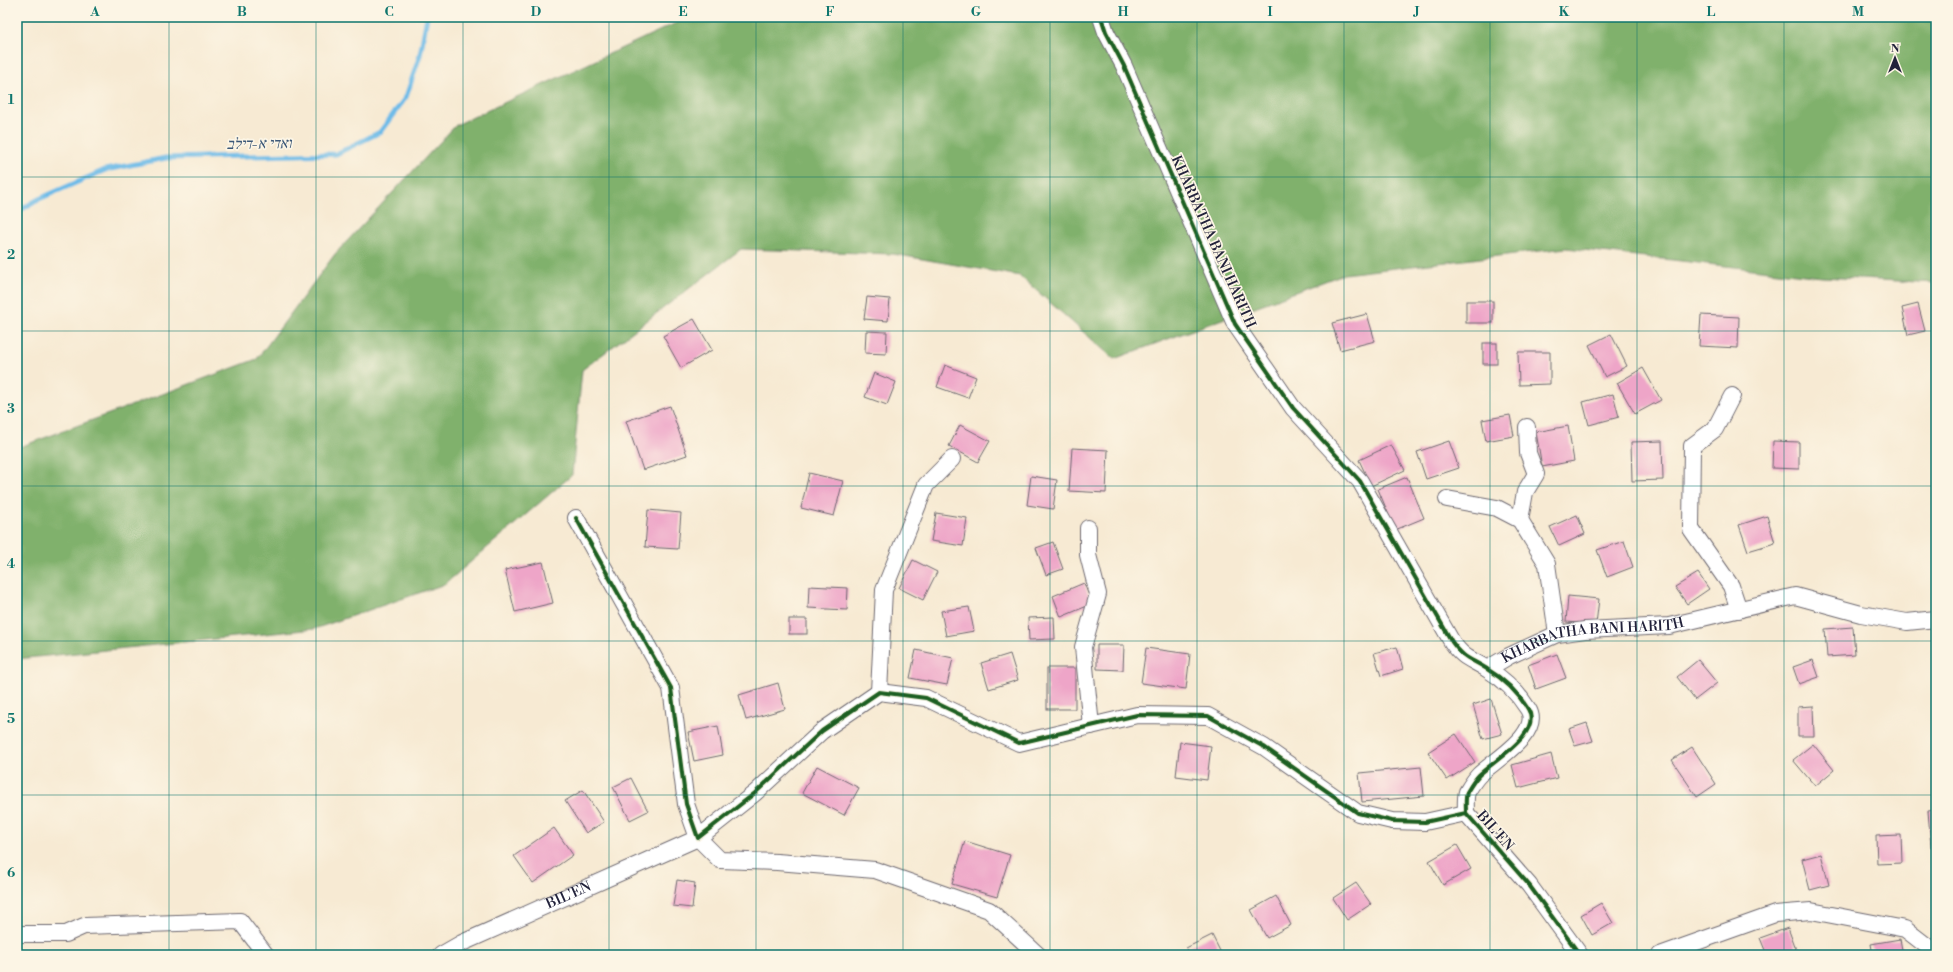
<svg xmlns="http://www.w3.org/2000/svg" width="1953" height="972" font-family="'Libre Bodoni','Frank Ruhl Libre',serif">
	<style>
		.forest { fill: #80b16c; stroke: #516a54 }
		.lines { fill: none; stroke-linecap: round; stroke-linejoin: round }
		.stream { stroke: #6dbbe8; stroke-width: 5 }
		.building { fill: #eea5c8 }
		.minor-casing { stroke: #6d6870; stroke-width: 18 }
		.minor { stroke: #fff; stroke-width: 16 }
		.cycleway-casing { stroke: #fcf5e5; stroke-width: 6 }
		.cycleway { stroke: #1b5e20; stroke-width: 4 }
		.grid { fill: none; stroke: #0f766e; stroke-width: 1; stroke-opacity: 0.55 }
		.labels { text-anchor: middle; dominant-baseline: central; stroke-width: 3.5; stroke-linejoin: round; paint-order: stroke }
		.street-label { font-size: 14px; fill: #22223b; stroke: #fcf5e5 }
		.water-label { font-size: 15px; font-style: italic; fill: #3c5878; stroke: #fcf5e5 }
		.neatline { fill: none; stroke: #0f766e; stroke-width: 1.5 }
		.grid-label { font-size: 13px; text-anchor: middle; font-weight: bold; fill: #0f766e }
	</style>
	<rect width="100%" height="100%" fill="#fcf5e5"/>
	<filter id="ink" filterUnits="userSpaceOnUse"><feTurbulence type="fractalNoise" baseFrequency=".025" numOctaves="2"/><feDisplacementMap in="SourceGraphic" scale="8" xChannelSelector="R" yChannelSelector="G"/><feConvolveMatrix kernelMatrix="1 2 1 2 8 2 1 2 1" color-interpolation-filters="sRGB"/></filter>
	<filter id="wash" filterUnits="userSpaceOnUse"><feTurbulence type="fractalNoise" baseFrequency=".012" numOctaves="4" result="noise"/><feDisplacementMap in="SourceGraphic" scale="16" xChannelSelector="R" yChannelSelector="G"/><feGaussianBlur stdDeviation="0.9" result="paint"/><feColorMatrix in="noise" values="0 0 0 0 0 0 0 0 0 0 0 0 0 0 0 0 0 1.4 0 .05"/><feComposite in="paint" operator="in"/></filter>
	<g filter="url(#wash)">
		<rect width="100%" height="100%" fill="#f7ead3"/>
		<path class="forest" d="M689,17H1936V283L1822,277L1566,248L1344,274L1114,359L1020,276L893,254L741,249L582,370L572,475L445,584L314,629L17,659V448L257,359L335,254L456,125Z"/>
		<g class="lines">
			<path class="stream" d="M17,212L39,199L105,170L166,158L336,154L380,132L406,97L420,55L427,17"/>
		</g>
		<g id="blocks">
			<g class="building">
				<path d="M867,297L890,299L888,321L864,319Z"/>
				<rect x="1466" y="301" width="27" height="22"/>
				<path d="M1918,304L1925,331L1908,335L1902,308Z"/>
				<path d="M1367,314L1375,341L1340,350L1332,323Z"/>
				<path d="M1701,315L1739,317L1738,348L1699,346Z"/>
				<path d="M694,319L712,350L681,368L663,336Z"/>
				<path d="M866,331L887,332L886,354L865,353Z"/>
				<path d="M1611,334L1627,366L1605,377L1589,345Z"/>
				<rect x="1483" y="343" width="14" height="21"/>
				<path d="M1518,352H1550V384L1519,385Z"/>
				<path d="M945,365L976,377L968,398L937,387Z"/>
				<path d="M1643,368L1661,400L1635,414L1617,383Z"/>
				<path d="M874,373L896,382L887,405L865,397Z"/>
				<path d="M1613,394L1619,417L1589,425L1583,402Z"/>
				<path d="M670,406L687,455L643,470L626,421Z"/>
				<path d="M1510,415L1514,436L1486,441L1482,420Z"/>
				<path d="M960,425L990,441L978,462L949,446Z"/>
				<path d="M1568,426L1574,461L1542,467L1536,432Z"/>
				<path d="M1449,441L1459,468L1426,479L1417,452Z"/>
				<path d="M1662,441L1663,480L1632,481L1631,442Z"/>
				<path d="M1773,441L1799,442V469L1772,468Z"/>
				<path d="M1391,445L1405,470L1371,486L1359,460Z"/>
				<path d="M1072,448L1108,450L1106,493L1069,491Z"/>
				<path d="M809,473L843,481L834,516L801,508Z"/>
				<path d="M1031,476L1057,480L1053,509L1027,505Z"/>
				<path d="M1407,477L1424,518L1395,530L1378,489Z"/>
				<path d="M648,510L681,513L678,549L645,547Z"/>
				<path d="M936,513L967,518L963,546L931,541Z"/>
				<path d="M1577,515L1585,534L1559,546L1550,527Z"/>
				<path d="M1767,516L1775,543L1748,551L1739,525Z"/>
				<path d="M1624,541L1633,567L1607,577L1597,550Z"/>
				<path d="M1053,542L1063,569L1046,575L1036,548Z"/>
				<path d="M913,560L937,572L923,600L899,588Z"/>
				<path d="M543,562L553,603L515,612L505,570Z"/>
				<path d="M1698,573L1709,589L1687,604L1675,587Z"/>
				<path d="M1084,583L1092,604L1061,617L1053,596Z"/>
				<path d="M809,586L848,588L847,610L808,608Z"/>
				<path d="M1568,596L1599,599L1596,624L1566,622Z"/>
				<path d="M969,607L974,631L946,636L941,611Z"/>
				<path d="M1054,617L1055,639L1029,640L1028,618Z"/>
				<rect x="789" y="619" width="18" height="15"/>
				<path d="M1853,627L1855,655L1827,657L1825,629Z"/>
				<path d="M1097,645H1124L1123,670L1097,669Z"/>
				<path d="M1397,647L1403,669L1381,676L1374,653Z"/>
				<path d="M1146,648L1190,654L1186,689L1141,683Z"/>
				<path d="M916,650L953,658L947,685L910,678Z"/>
				<path d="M1010,654L1018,680L989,689L981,663Z"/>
				<path d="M1557,654L1566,678L1536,689L1528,665Z"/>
				<path d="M1698,660L1717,683L1695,700L1677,677Z"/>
				<path d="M1813,660L1819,677L1799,684L1793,667Z"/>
				<rect x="1047" y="668" width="28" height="41"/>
				<path d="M778,683L785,709L746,720L739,695Z"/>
				<path d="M1491,699L1502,734L1483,739L1473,705Z"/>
				<path d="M1813,706L1814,736H1798V707Z"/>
				<path d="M1587,723L1593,741L1575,746L1569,729Z"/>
				<path d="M718,726L723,755L694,761L688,732Z"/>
				<path d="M1456,734L1475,762L1447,780L1428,752Z"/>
				<path d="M1180,742L1211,746L1207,780L1176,776Z"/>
				<path d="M1813,744L1834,770L1815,786L1793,760Z"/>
				<path d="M1692,747L1716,784L1697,797L1672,760Z"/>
				<path d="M1551,754L1557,778L1518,788L1512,765Z"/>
				<path d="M817,766L859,788L844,815L802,793Z"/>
				<path d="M1421,767L1424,796L1362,802L1359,773Z"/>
				<path d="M631,778L648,811L630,820L613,787Z"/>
				<path d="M583,790L604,822L586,833L565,801Z"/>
				<path d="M1936,810V846L1931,847L1928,811Z"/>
				<path d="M554,828L573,855L533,883L514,856Z"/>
				<path d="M1901,835L1902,863L1877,864L1876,836Z"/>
				<path d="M965,841L1010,855L997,897L952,884Z"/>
				<path d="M1457,845L1471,869L1443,885L1429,861Z"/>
				<path d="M1821,854L1829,885L1810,890L1802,859Z"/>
				<path d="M677,880L695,883L692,908L673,906Z"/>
				<path d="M1356,883L1371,904L1347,920L1333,898Z"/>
				<path d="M1276,896L1291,925L1267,938L1251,910Z"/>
				<path d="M1601,903L1613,923L1592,935L1581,915Z"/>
				<path d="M1788,928L1798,955H1767L1760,938Z"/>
				<path d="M1212,935L1222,955H1190L1186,948Z"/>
				<path d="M1900,939L1903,955H1873L1871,944Z"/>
			</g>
		</g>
	</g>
	<g filter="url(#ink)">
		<use href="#blocks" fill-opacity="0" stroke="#6d6870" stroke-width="1"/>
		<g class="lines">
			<g class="minor-casing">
				<g id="minor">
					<path d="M1101,17L1106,32L1124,66L1235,324L1293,408L1360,481L1452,642C1465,660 1470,658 1487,669C1504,679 1518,693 1528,709C1543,733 1493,761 1479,775C1475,779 1470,787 1467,792C1465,798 1466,807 1466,813L1529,885L1580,955"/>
					<path d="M1732,396L1715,429L1692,446L1691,529L1731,586L1739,610"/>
					<path d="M1447,499L1497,508L1520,520L1547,564L1557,634"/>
					<path d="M576,518L671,688L686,804L698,838L755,793L822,731L879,692L926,698L1019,743L1137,715L1208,716L1264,747L1358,813L1392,821L1425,822L1466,813"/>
					<path d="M1520,520L1525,492L1536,474L1528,453L1527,427"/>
					<path d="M1088,528V555L1098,594L1083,647L1091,726"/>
					<path id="s1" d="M1487,669L1509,656L1557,634L1585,630L1669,626L1795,596L1861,614L1907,622L1936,619"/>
					<path d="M879,692L884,590L926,485L952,459"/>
					<path d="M17,934H66L84,926L240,921L266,955"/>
					<path id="s2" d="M441,955L462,943L698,838L720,860L777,862L875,870L989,910L1038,955"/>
					<path d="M1660,955L1775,914L1811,911L1905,929L1936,953"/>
				</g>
			</g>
			<use href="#minor" class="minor"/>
			<g class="cycleway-casing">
				<g id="cycleway">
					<path d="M1101,17L1106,32L1124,66L1235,324L1293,408L1360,481L1452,642C1465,660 1470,658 1487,669C1504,679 1518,693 1528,709C1543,733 1493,761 1479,775C1475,779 1470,787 1467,792C1465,798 1466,807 1466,813L1529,885L1580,955"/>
					<path d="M576,518L671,688L686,804L698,838L755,793L822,731L879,692L926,698L1019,743L1137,715L1208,716L1264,747L1358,813L1392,821L1425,822L1466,813"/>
				</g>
			</g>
			<use href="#cycleway" class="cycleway"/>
		</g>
	</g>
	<path class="grid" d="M169,17V955M316,17V955M463,17V955M609,17V955M756,17V955M903,17V955M1050,17V955M1197,17V955M1344,17V955M1490,17V955M1637,17V955M1784,17V955M17,177H1936M17,331H1936M17,486H1936M17,641H1936M17,795H1936"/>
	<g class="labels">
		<g class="street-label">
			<text transform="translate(1213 242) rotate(66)">KHARBATHA BANI HARITH</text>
			<text stroke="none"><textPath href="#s1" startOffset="112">KHARBATHA BANI HARITH</textPath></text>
			<text transform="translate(1495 831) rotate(49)">BIL'EN</text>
			<text stroke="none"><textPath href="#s2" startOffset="141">BIL'EN</textPath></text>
		</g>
		<g class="water-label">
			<text transform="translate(259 144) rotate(-1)">ואדי א-דילב</text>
		</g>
	</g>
	<rect width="1953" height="972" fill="none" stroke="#fcf5e5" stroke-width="44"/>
	<g transform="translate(1895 58)" stroke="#fcf5e5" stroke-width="3" paint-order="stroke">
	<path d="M0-3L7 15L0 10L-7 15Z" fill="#22223b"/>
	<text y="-6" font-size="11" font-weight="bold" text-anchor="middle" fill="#22223b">N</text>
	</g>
	<rect x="22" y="22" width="1909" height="928" class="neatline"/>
	<g class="grid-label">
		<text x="95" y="16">A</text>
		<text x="242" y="16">B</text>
		<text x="389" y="16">C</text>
		<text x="536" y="16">D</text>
		<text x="683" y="16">E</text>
		<text x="830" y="16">F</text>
		<text x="976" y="16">G</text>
		<text x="1123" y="16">H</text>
		<text x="1270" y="16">I</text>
		<text x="1417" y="16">J</text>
		<text x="1564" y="16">K</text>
		<text x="1711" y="16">L</text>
		<text x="1858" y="16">M</text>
		<text x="11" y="104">1</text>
		<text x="11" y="259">2</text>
		<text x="11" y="413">3</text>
		<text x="11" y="568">4</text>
		<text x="11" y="723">5</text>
		<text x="11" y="877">6</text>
	</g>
</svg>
